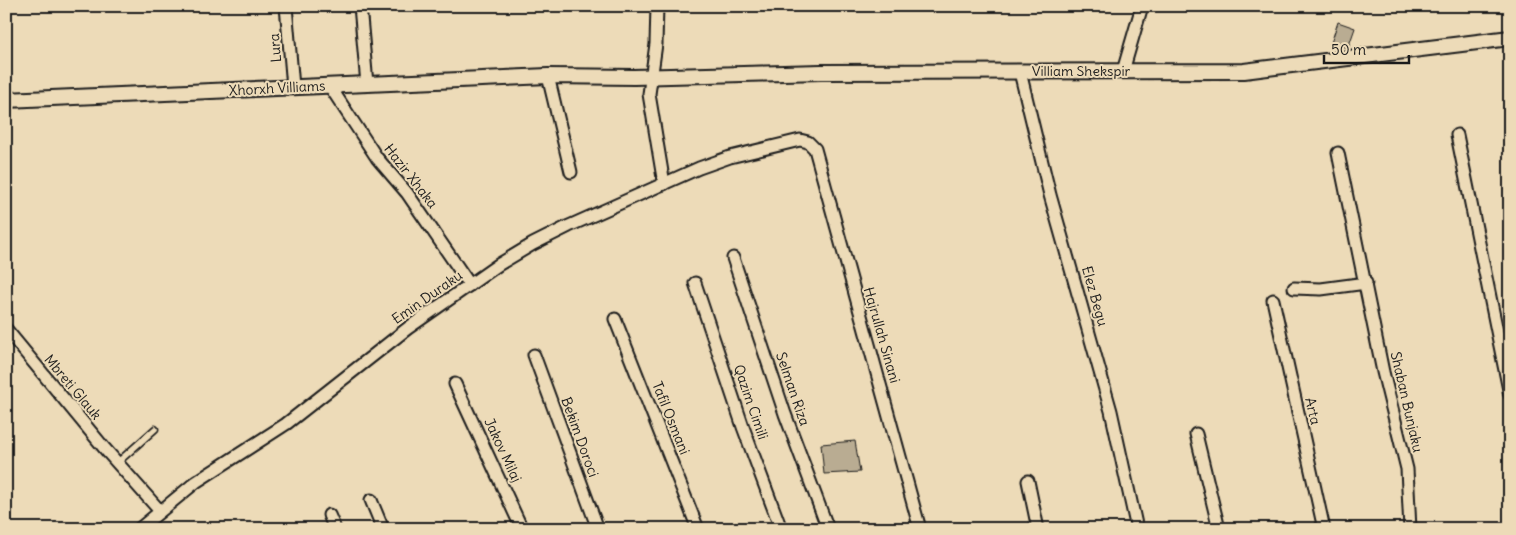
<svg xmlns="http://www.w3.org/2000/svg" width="1516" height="535" font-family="Delius,sans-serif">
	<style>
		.building { fill: #b9ac92; stroke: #1c1c1c }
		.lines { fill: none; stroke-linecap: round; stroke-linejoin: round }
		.service-casing { stroke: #1c1c1c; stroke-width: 9 }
		.minor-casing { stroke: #1c1c1c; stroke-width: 15 }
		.tertiary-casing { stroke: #1c1c1c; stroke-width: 18 }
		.service { stroke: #eddbb8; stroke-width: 5.5 }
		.minor { stroke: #eddbb8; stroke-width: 11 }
		.tertiary { stroke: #eddbb8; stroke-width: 14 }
		.labels { text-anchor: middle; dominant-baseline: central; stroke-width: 4; stroke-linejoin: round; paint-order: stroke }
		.street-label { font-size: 14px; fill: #1c1c1c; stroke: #eddbb8 }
	</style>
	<rect width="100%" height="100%" fill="#eddbb8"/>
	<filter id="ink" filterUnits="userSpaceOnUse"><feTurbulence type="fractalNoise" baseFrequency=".02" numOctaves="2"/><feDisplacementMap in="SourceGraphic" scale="10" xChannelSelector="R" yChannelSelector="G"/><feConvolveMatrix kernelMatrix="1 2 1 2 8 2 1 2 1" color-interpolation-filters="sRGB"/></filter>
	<g filter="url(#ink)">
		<g class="building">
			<path d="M1338,22L1355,28L1348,48L1331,43Z"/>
			<path d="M855,441L860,472L824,474L821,444Z"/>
		</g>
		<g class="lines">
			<g class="service-casing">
				<path id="service" d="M117,463L155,429"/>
			</g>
			<g class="minor-casing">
				<g id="minor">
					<path d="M286,6L293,87"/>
					<path d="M360,6L367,84"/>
					<path d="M657,6L656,44L649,94L664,184"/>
					<path d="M1123,71L1142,6"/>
					<path d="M1020,72L1050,195L1111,411L1137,529"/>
					<path d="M548,76L571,172"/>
					<path d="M329,85L377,158L407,193L470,285"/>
					<path d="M1457,135L1510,395"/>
					<path d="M1338,153L1383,372L1407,469L1410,529"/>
					<path d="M733,258L785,414L828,529"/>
					<path d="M695,283L743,427L781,529"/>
					<path d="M1294,288L1321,289L1366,283"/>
					<path d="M1273,300L1324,529"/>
					<path d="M615,319L698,529"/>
					<path d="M6,329L105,449L160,511"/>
					<path d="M534,355L598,529"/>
					<path d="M455,384L522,529"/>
					<path d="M1196,434L1219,529"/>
					<path d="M1028,481L1038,529"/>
					<path d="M371,500L383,529"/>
					<path d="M329,515L335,529"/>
					<path d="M139,529L196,482L286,424L408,328L498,265L533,244L569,226L699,168L730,157L800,140L808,142L815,149L920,529"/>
				</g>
			</g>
			<g class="tertiary-casing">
				<path id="tertiary" d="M6,100L548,76L634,77L821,72L1244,71L1510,38"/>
			</g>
			<use href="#service" class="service"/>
			<use href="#minor" class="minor"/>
			<use href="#tertiary" class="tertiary"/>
		</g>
	</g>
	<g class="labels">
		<g class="street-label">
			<text transform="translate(275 48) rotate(-95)">Lura</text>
			<text x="1081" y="71">Villiam Shekspir</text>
			<text transform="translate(277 88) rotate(-3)">Xhorxh Villiams</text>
			<text transform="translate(411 176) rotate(52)">Hazir Xhaka</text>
			<text transform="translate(1095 296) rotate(74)">Elez Begu</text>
			<text transform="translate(427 297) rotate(-35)">Emin Duraku</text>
			<text transform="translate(882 335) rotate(74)">Hajrullah Sinani</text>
			<text transform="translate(73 387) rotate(50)">Mbreti Glauk</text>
			<text transform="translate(793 389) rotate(71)">Selman Riza</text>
			<text transform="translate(751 402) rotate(71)">Qazim Cimili</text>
			<text transform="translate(1407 402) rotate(77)">Shaban Bunjaku</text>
			<text transform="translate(1313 411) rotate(77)">Arta</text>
			<text transform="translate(671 418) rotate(68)">Tafil Osmani</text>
			<text transform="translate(580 437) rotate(70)">Bekim Doroci</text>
			<text transform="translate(503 450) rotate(65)">Jakov Milaj</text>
		</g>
	</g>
	<rect width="1516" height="535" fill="none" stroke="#eddbb8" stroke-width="25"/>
	<rect x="12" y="12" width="1491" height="510" fill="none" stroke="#1c1c1c" stroke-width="2" filter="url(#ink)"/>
	<path d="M1324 55v8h85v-8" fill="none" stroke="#1c1c1c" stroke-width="2.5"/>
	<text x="1331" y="55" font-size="15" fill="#1c1c1c" stroke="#eddbb8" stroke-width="4" paint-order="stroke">50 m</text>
</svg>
